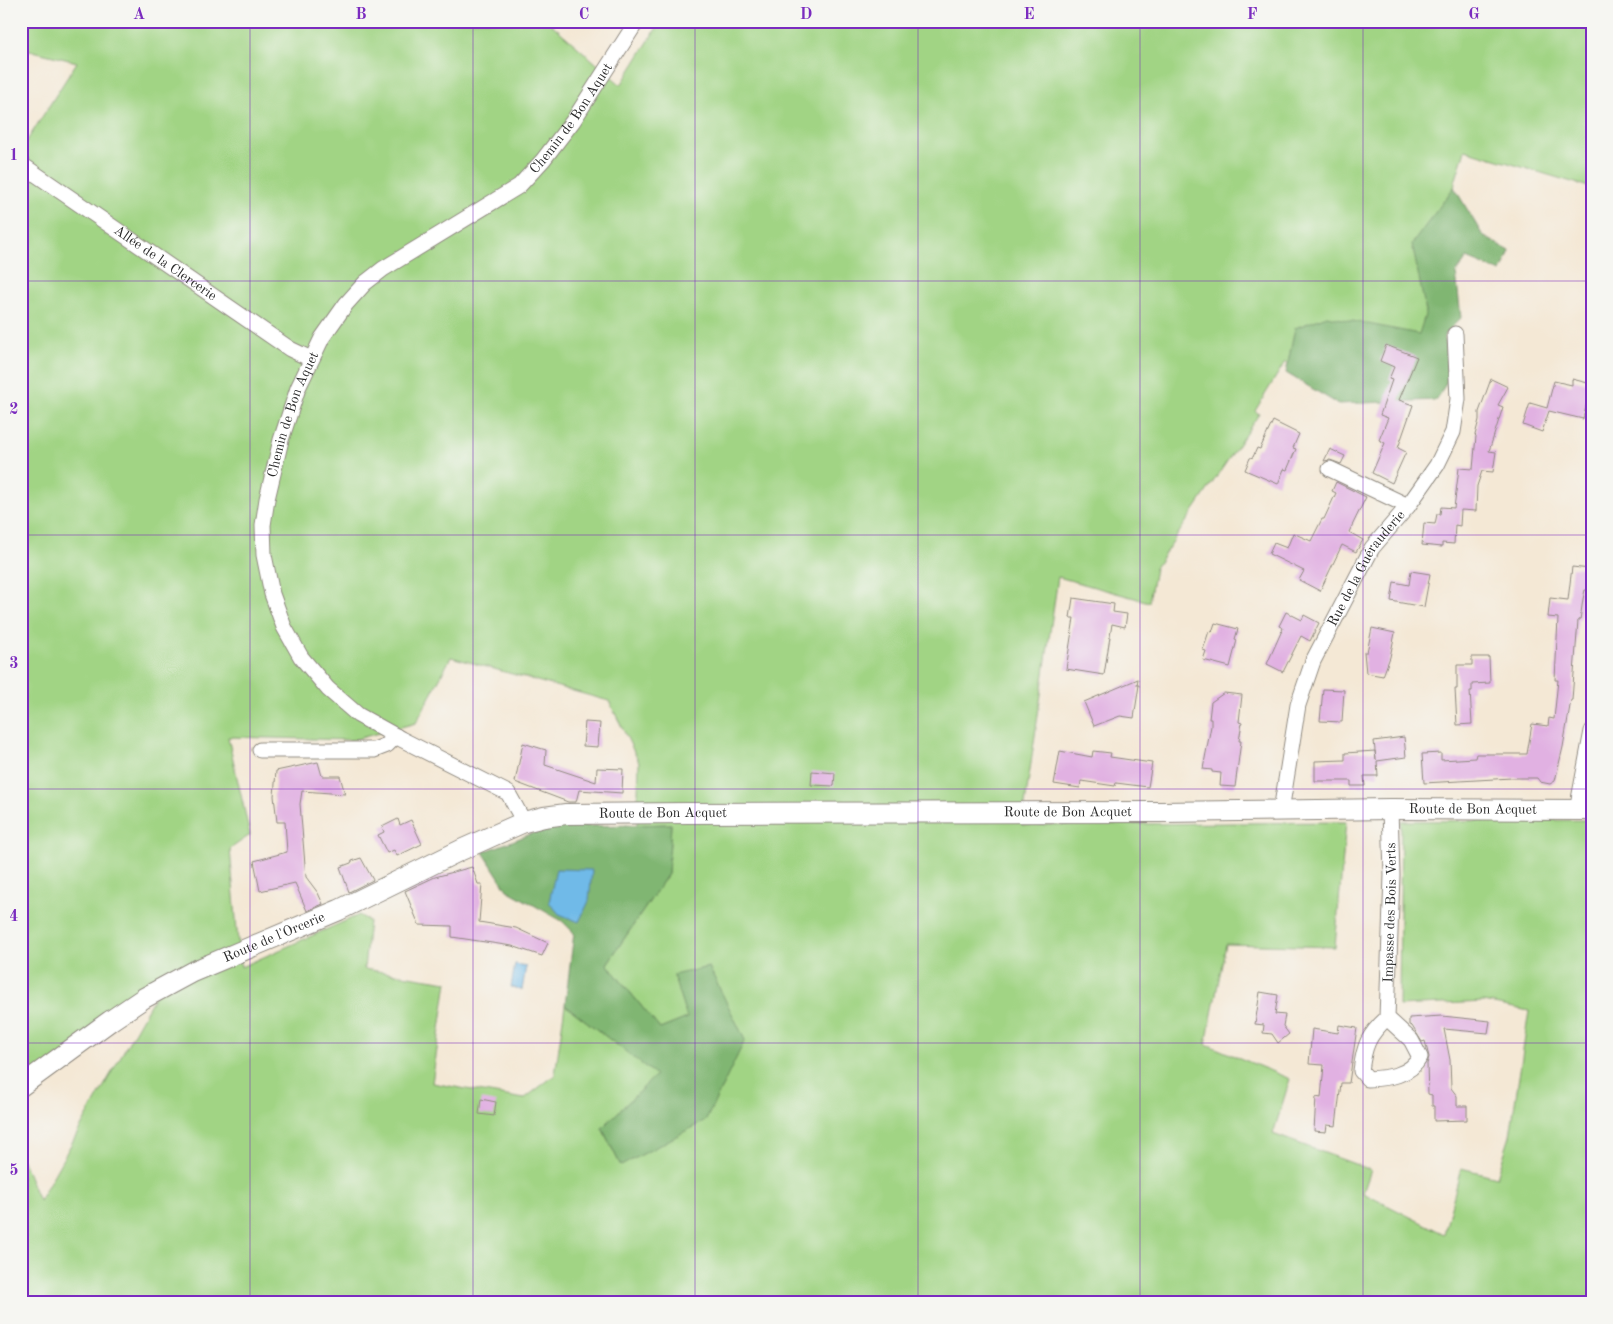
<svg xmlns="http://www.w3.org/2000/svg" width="1613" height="1324" font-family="'Old Standard TT',serif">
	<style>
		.green { fill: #a1d484; stroke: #668058; fill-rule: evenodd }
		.forest { fill: #80b672; stroke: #56704e }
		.water { fill: #6fbae8; stroke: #4d728a }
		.building { fill: #e1b1e2 }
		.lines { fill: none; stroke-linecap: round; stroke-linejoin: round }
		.street-casing { stroke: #908a80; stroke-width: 17 }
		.secondary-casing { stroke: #908a80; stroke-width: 22 }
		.street { stroke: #fff; stroke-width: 15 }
		.secondary { stroke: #fff; stroke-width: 20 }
		.grid { fill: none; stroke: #7b2cbf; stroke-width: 1; stroke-opacity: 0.55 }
		.labels { text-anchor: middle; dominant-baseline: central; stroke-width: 5; stroke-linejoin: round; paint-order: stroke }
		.street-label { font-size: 14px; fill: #2b2b2b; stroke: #f6f6f2 }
		.neatline { fill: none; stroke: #7b2cbf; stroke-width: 2 }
		.grid-label { font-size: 16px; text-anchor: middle; font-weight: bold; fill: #7b2cbf }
	</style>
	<rect width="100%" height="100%" fill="#f6f6f2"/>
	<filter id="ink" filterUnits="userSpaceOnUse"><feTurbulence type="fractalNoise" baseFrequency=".02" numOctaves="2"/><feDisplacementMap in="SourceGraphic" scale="10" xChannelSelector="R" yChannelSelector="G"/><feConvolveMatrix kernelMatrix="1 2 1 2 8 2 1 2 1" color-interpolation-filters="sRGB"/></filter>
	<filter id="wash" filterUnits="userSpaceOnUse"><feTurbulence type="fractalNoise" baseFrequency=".0096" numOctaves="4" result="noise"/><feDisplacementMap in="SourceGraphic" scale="20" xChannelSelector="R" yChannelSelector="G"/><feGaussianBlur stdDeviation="1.12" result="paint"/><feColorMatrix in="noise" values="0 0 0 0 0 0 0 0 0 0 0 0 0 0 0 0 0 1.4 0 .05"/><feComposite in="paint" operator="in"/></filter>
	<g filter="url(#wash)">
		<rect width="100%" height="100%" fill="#f4e8d5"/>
		<path class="green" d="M21,21H548L621,85L661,21H1592V188L1465,150L1455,182L1446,249L1441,363L1335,385L1285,362L1255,411L1259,414L1155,568L1149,602L1058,577L1022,825L1346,822L1335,947L1226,944L1206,1044L1290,1079L1273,1134L1371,1170L1363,1193L1444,1234L1461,1168L1497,1177L1510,1136L1529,1011L1484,1002L1399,1006L1401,821L1589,820L1592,774V1303H21V1161H23L39,1201L169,971L21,1089V150L77,62L21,48ZM451,657L609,701L639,762L637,825L671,824L668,874L607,964L660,1029L688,1018L621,1166L602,1128L657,1075L565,1005L555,1075L524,1099L432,1083L447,982L364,969L369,921L359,915L241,967L238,942L230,849L250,835L228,737L353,740L416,723Z"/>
		<g class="forest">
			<path d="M1454,187L1483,236L1510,251L1501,272L1467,258L1456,273L1461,318L1444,335L1448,379L1437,400L1338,404L1286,373L1295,328L1327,316L1419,334L1426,312L1412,244Z"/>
			<path d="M671,824L668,874L607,964L660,1029L687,1018L673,975L709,967L745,1040L706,1120L621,1166L602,1128L656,1075L565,1005L574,933L562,921L507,890L483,852L549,827Z"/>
		</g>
		<g class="water">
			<path d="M556,869L592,870L589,901L579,922L559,914L549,902Z"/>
			<path d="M515,964L526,966L522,990L511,987Z"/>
		</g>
		<g id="blocks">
			<g class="building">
				<path d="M1386,345L1417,357L1399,400L1413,405L1398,448L1406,452L1392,483L1372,473L1385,443L1379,440L1388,418L1380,415L1392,380L1389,379L1394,367L1380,361Z"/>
				<path d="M1491,379L1508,387L1498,405L1503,407L1489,451L1496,452L1493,472L1482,471L1477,486L1476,511L1461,510L1460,526L1455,525L1454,544L1442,543V547L1422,545L1424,523L1435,524L1437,514H1440L1441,507L1454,508L1459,468L1473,469L1476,436L1475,435L1479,420V412Z"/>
				<path d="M1572,379L1592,384V404L1587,402L1583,419L1549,411L1542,432L1523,425L1530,403L1547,408L1554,381L1572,385Z"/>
				<path d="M1273,421L1299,434L1293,448L1296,449L1287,470L1284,469L1278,484L1245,470L1250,458L1253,457L1257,448L1260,449Z"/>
				<path d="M1330,449L1345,456L1341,464L1330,460L1324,461Z"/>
				<path d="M1336,482L1366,497L1349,532L1363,540L1356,552L1342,545L1320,591L1299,580L1304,571L1269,554L1274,543L1287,548L1293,533L1311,541L1322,519H1324L1336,493L1332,491Z"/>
				<path d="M1572,567L1590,569L1588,590H1585L1583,599L1580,620H1578L1572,700H1571L1563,747L1555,781L1550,784L1540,782L1537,778H1512L1424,783L1422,754L1441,753V760L1475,758L1476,754H1527L1532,724L1548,726L1549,718L1554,719L1558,680H1555L1558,618L1548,617L1550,598L1568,600Z"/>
				<path d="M1411,571L1430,574L1424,607L1391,601L1394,582L1409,585Z"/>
				<path d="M1073,598L1114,604L1113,612L1127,614L1125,627L1112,624L1104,675L1066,669L1074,618H1070Z"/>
				<path d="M1286,612L1302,620L1304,615L1319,623L1310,641L1301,636L1283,672L1267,664L1283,628L1279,626Z"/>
				<path d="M1215,623L1238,629L1235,639L1237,640L1230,667L1203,660L1206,651L1203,650L1209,631L1212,632Z"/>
				<path d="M1372,628L1395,633L1390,657L1383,676L1366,673L1364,652H1367Z"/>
				<path d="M1472,657H1489L1490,683L1472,684V691H1470L1472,724L1457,725L1455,689H1457V665H1472Z"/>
				<path d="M1138,679L1137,685H1139L1134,718L1120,716L1094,726L1084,702Z"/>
				<path d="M1323,689L1344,690L1342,722L1320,721Z"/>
				<path d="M1224,693L1242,695L1239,722L1242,723L1239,741H1241L1235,787L1220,786L1221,773L1212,772V770L1203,769L1211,726V719H1209L1211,702Z"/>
				<path d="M585,722L600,723L598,747L583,746Z"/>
				<path d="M1404,737L1406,757L1377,761L1378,776H1364L1365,786H1351V781H1315V761L1345,760V753L1375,751L1376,760L1374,741Z"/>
				<path d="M523,743L546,750L545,765L596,782L597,768L623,769L622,793L579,790L576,802H568L515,782Z"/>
				<path d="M1060,751L1092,757L1093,751L1111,753L1110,757L1152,763L1148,787L1116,783L1115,786L1081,781L1080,788L1054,784Z"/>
				<path d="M318,762L322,776H340L345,794L302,791L300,804L306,877L318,893L323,904L307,911L295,883L260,891L254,861L287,852L285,822H277L274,796L276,771Z"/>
				<path d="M812,771L835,773L834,786L811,785Z"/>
				<path d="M398,819L400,825L411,820L422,844L397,856L394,850L387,853L378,835L384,832L382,827Z"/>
				<path d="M361,858L373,880L349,892L340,867L351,863L352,861Z"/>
				<path d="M472,867L478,884H482L479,922L516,928L548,943L542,956L512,946L452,937V926L419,925L405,891L435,877Z"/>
				<path d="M1260,992L1278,995L1275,1014L1285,1015L1283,1026L1289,1034L1278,1043L1272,1034L1263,1033L1264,1025L1255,1024Z"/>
				<path d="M1442,1016L1490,1021L1488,1033L1444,1029L1450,1060L1451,1088L1457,1096V1106H1467V1120L1434,1121V1106H1432V1095L1428,1094L1427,1064L1429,1057L1425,1041L1422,1042L1412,1026L1409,1025V1018Z"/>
				<path d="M1339,1025L1357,1028L1349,1083H1341L1336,1126L1327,1125L1326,1132L1314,1131L1316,1097L1321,1098L1324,1065L1309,1064L1312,1029L1338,1033Z"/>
				<path d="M481,1099L496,1102L494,1116L479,1114Z"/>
			</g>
		</g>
	</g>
	<g filter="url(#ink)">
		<use href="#blocks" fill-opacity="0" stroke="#908a80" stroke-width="1"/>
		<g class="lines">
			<g class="street-casing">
				<g id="street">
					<path id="s1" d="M21,164L290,349L311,359"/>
					<path d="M1330,469L1408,506"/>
					<path d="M260,750H374L387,745L396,736"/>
					<path d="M1577,810L1592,731"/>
					<path id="s2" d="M1281,811L1298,705L1313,661L1372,548L1408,506L1437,465L1453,432L1458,399L1455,334"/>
					<path id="s3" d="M524,822L508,793L401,739L358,715L328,689L301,657L284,627L272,594L264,555L263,525L267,499L281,440L298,388L322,338L346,304L365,283L383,269L519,186L543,160L573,121L637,21"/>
					<path id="s4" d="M1387,1018L1411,1040L1420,1057C1410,1076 1388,1078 1368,1079L1361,1071C1364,1046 1368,1035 1387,1018L1392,875L1390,809"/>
				</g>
			</g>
			<g class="secondary-casing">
				<g id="secondary">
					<path id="s5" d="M21,1086L110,1021L144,998L192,972L339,910L461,850L524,822L544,817L566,814L689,813L1160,812L1390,809L1592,810"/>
				</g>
			</g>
			<use href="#street" class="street"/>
			<use href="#secondary" class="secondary"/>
		</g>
	</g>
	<path class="grid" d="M250,21V1303M473,21V1303M695,21V1303M918,21V1303M1140,21V1303M1363,21V1303M21,281H1592M21,535H1592M21,789H1592M21,1043H1592"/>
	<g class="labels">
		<g class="street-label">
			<text stroke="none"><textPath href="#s3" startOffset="958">Chemin de Bon Aquet</textPath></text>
			<text stroke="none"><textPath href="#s1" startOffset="175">Allée de la Clercerie</textPath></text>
			<text stroke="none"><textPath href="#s3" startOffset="538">Chemin de Bon Aquet</textPath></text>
			<text stroke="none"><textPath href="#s2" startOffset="261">Rue de la Guérauderie</textPath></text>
			<text stroke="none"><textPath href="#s5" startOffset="1520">Route de Bon Acquet</textPath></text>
			<text stroke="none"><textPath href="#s5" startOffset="1115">Route de Bon Acquet</textPath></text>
			<text stroke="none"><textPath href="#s5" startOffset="710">Route de Bon Acquet</textPath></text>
			<text stroke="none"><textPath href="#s4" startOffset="288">Impasse des Bois Verts</textPath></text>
			<text stroke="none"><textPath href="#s5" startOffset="295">Route de l'Orcerie</textPath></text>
		</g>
	</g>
	<rect width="1613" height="1324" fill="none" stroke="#f6f6f2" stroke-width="55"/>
	<rect x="28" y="28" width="1558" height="1268" class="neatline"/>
	<g class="grid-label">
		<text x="139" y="19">A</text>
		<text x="361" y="19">B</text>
		<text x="584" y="19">C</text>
		<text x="806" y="19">D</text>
		<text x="1029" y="19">E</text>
		<text x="1252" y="19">F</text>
		<text x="1474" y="19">G</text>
		<text x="14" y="160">1</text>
		<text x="14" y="414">2</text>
		<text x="14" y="668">3</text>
		<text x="14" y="921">4</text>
		<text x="14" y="1175">5</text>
	</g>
</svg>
